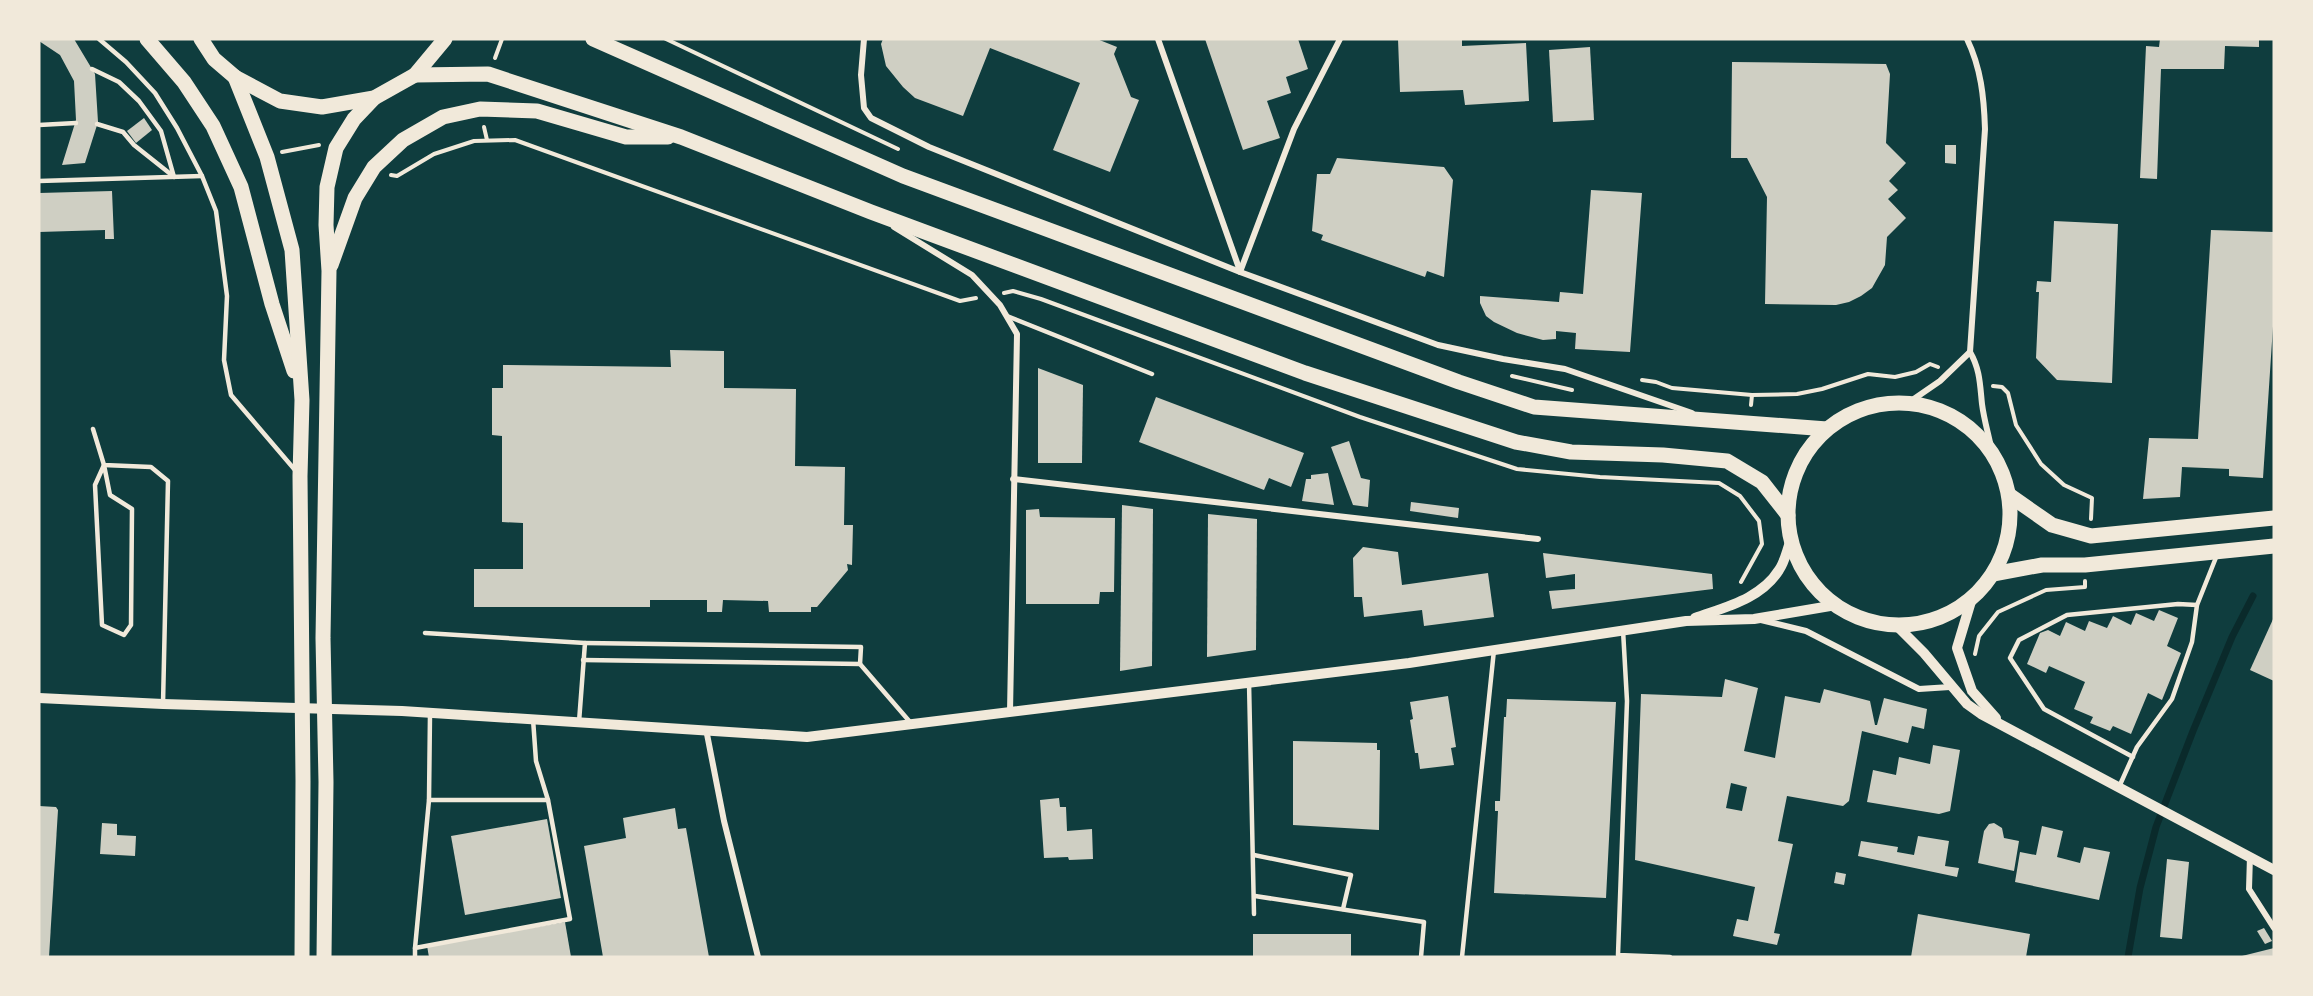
<svg xmlns="http://www.w3.org/2000/svg" width="2313" height="996" font-family="'PT Sans',sans-serif">
	<style>
		.lines { fill: none; stroke-linecap: round; stroke-linejoin: round }
		.stream { stroke: #0a2a2b; stroke-width: 7 }
		.building { fill: #cfcfc3; fill-rule: evenodd }
		.path { stroke: #f1e9da; stroke-width: 4 }
		.service { stroke: #f1e9da; stroke-width: 4.5 }
		.minor { stroke: #f1e9da; stroke-width: 6 }
		.tertiary { stroke: #f1e9da; stroke-width: 10 }
		.primary { stroke: #f1e9da; stroke-width: 15 }
	</style>
	<rect width="100%" height="100%" fill="#0f3d3e"/>
	<g class="lines">
		<path class="stream" d="M2128,957L2140,888L2156,827L2193,731L2232,637L2253,596"/>
	</g>
	<g class="building">
		<path d="M39,39H74L95,74L98,122L85,163L62,165L76,120L74,81L60,55L39,41Z"/>
		<path d="M883,39H1097L1117,47L1114,54L1131,97L1139,100L1110,172L1053,150L1080,83L990,48L963,116L915,98L903,87L886,66L881,44Z"/>
		<path d="M1205,39H1298L1308,69L1286,77L1291,93L1267,101L1280,138L1243,150Z"/>
		<path d="M1398,39H1462V46L1526,43L1529,101L1465,105L1463,90L1400,92Z"/>
		<path d="M2160,39H2259V47L2225,46L2224,69H2161L2157,179L2140,178L2146,46L2159,47Z"/>
		<path d="M1590,47L1594,120L1553,122L1549,50Z"/>
		<path d="M1732,62L1886,64L1890,74L1886,143L1906,163L1889,181L1898,190L1888,199L1906,218L1887,237L1885,265L1872,288L1861,296L1849,302L1836,305L1765,304L1767,197L1747,158H1731Z"/>
		<path d="M144,118L152,130L136,143L127,131Z"/>
		<path d="M1945,145H1956V164L1945,163Z"/>
		<path d="M1337,158L1444,167L1453,180L1444,277L1427,271L1425,277L1321,240L1323,235L1312,231L1317,174H1330Z"/>
		<path d="M1591,190L1642,193L1630,352L1575,349L1576,333L1556,331V339L1543,340L1517,333L1494,322L1486,316L1480,303V296L1559,302L1560,292L1583,294Z"/>
		<path d="M112,191L114,239H105V230L39,232V193Z"/>
		<path d="M2054,221L2118,224L2112,383L2057,380L2036,358L2039,292H2036L2037,281L2051,282Z"/>
		<path d="M2211,230L2274,232V311L2263,478L2229,476V469L2182,467L2180,497L2143,499L2149,438L2198,439Z"/>
		<path d="M670,350L724,351V388L796,389L795,466L845,467L844,525H853L852,565L847,564L848,570L817,607H811V612H769L768,601L723,600L722,612H707V600H650V607H474V569H523V523L502,522V436L492,435V388H503V365L671,367Z"/>
		<path d="M1038,368L1083,385L1082,463H1038Z"/>
		<path d="M1156,397L1304,453L1291,487L1269,478L1264,490L1139,442Z"/>
		<path d="M1349,441L1361,478L1370,480L1368,507L1353,505L1331,447Z"/>
		<path d="M1328,473L1334,505L1302,501L1306,479H1311V475Z"/>
		<path d="M1411,502L1459,508L1458,518L1410,511Z"/>
		<path d="M1122,505L1153,509L1152,666L1120,671Z"/>
		<path d="M1039,509L1040,517L1115,518L1114,592H1100L1099,604H1026V510Z"/>
		<path d="M1208,514L1257,519L1256,650L1207,657Z"/>
		<path d="M1363,547L1398,552L1402,585L1488,573L1494,617L1424,626L1422,610L1364,617L1362,597H1354L1353,558Z"/>
		<path d="M1543,553L1712,574L1713,589L1552,609L1549,591L1575,589V574L1546,578Z"/>
		<path d="M2159,610L2178,618L2167,646L2181,653L2162,700L2148,693L2131,734L2113,726L2110,731L2090,723L2093,717L2074,709L2085,682L2049,666L2046,673L2027,664L2040,633L2048,630L2060,636L2066,622L2085,631L2089,621L2107,628L2113,616L2131,625L2136,613L2154,621Z"/>
		<path d="M2274,617V681L2250,670Z"/>
		<path d="M1725,679L1758,688L1744,751L1775,758L1785,696L1820,703L1824,689L1870,701L1875,725H1877L1884,698L1927,709L1924,729L1912,726L1908,743L1862,731L1849,801L1843,806L1787,796L1778,841L1793,844L1774,933L1780,934L1777,945L1733,936L1737,919L1748,921L1755,887L1635,860L1641,694L1722,697ZM1731,783L1747,787L1742,811L1726,808Z"/>
		<path d="M1448,696L1456,747L1451,748L1454,765L1420,769L1418,753H1415L1410,720L1413,719L1410,702Z"/>
		<path d="M1507,699L1616,702L1606,898L1494,893L1498,811H1495V801H1500L1504,717H1506Z"/>
		<path d="M1293,741L1377,743V750H1380L1379,830L1293,825Z"/>
		<path d="M1933,745L1960,750L1950,811L1939,814L1867,802L1873,770L1896,775L1899,757L1930,764Z"/>
		<path d="M1059,798L1060,807H1066L1067,831L1092,829L1093,859L1069,860L1068,857L1044,858L1040,800Z"/>
		<path d="M39,806L56,807L58,810L49,957H39Z"/>
		<path d="M675,808L678,829L686,828L709,957H603L584,846L626,838L623,818Z"/>
		<path d="M547,819L561,898L465,915L451,836Z"/>
		<path d="M102,823L117,824V835L136,836L135,856L100,854Z"/>
		<path d="M1994,823L2002,828L2004,838L2019,841L2014,871L1978,863L1984,831L1989,824Z"/>
		<path d="M2042,826L2063,831L2057,857L2080,863L2084,847L2110,852L2099,900L2015,882L2020,852L2036,855Z"/>
		<path d="M1918,836L1949,841L1945,866L1959,868L1957,877L1858,856L1861,841L1898,847L1897,852L1914,855Z"/>
		<path d="M2167,859L2189,862L2182,939L2160,937Z"/>
		<path d="M1836,872L1846,874L1844,885L1834,883Z"/>
		<path d="M1918,914L2030,934L2026,957H1911Z"/>
		<path d="M565,922L571,957H429L427,946Z"/>
		<path d="M2264,928L2272,941L2265,944L2257,931Z"/>
		<rect x="1253" y="934" width="98" height="23"/>
		<path d="M2274,948V957H2242V956Z"/>
	</g>
	<g class="lines">
		<g class="path">
			<path d="M666,39L898,149"/>
			<path d="M495,58L502,39"/>
			<path d="M484,127L487,140"/>
			<path d="M282,152L319,145"/>
			<path d="M391,175L397,176L434,154L474,141L515,140L960,301L976,298"/>
			<path d="M1004,293L1013,291L1041,299L1360,417L1517,469L1600,477L1719,483L1740,496L1759,521L1762,544L1741,582"/>
			<path d="M1512,376L1572,390"/>
			<path d="M1642,380L1656,382L1672,388L1752,395"/>
			<path d="M1993,386L2002,387L2008,393L2016,425L2041,464L2064,485L2092,498L2091,519"/>
			<path d="M1751,405L1752,395L1797,394L1822,389L1868,374L1895,377L1916,372L1930,364L1938,367"/>
			<path d="M1975,654L1979,636L1998,612L2046,590L2085,587V581"/>
		</g>
		<g class="service">
			<path d="M99,39L126,62L155,93L177,128L202,176L216,211L227,296L224,360L231,395L295,470"/>
			<path d="M92,69L119,82L139,101L161,131L174,177"/>
			<path d="M97,124L123,132L134,145L173,176"/>
			<path d="M39,125L76,123"/>
			<path d="M39,181L202,176"/>
			<path d="M1007,316L1152,374"/>
			<path d="M93,429L104,465L151,467L168,481L163,704"/>
			<path d="M104,465L110,495L132,509L131,625L124,635L102,625L95,485Z"/>
			<path d="M1623,630L1627,701L1618,955L1670,957"/>
			<path d="M425,633L585,643L579,722"/>
			<path d="M583,660L860,664L861,647L585,643"/>
			<path d="M860,664L910,722"/>
			<path d="M1249,682L1254,914"/>
			<path d="M2133,757L2044,709L2010,658L2019,640L2067,615L2178,604L2197,605"/>
			<path d="M2119,787L2137,747L2172,699L2192,642L2197,605L2217,555"/>
			<path d="M429,800L430,714"/>
			<path d="M1254,855L1351,875L1343,909"/>
			<path d="M1255,896L1424,922L1421,957"/>
			<path d="M415,948L429,800H548"/>
			<path d="M415,957V948L570,919L548,800L536,761L533,719"/>
			<path d="M1462,957L1494,650"/>
		</g>
		<g class="minor">
			<path d="M864,39L861,75L864,108L871,118L929,147L1240,272L1438,345L1503,359L1565,369L1692,413"/>
			<path d="M1158,39L1240,271"/>
			<path d="M1967,39C1981,68 1984,97 1985,129L1970,352C1980,369 1980,385 1982,404C1984,420 1989,436 1992,452"/>
			<path d="M894,227L972,275L1000,305L1017,334L1010,712"/>
			<path d="M1240,272L1294,129L1340,39"/>
			<path d="M1908,403L1940,381L1970,352"/>
			<path d="M1013,479L1538,539"/>
			<path d="M1761,620L1806,631L1919,689L1950,687"/>
			<path d="M706,729L724,821L758,957"/>
			<path d="M2250,856L2249,889L2274,928"/>
		</g>
		<g class="tertiary">
			<path d="M1972,598L1957,648L1972,691L1996,718"/>
			<path d="M1695,618C1725,607 1761,599 1779,570C1785,562 1787,549 1791,540"/>
			<path d="M1896,625L1924,653L1967,704L1981,714L2274,870"/>
			<path d="M39,698L163,704L402,711L807,737L1409,663L1686,621L1754,619L1836,605"/>
		</g>
		<g class="primary">
			<path d="M147,39L184,82L213,126L241,187L272,304L294,371"/>
			<path d="M201,39L214,59L235,77L280,101L322,107L374,98L415,75L445,39"/>
			<path d="M593,39L903,176L1459,382L1534,407L1827,429"/>
			<path d="M415,75L488,74L681,137L871,212L1305,373L1516,442L1571,452L1663,455L1727,461L1762,482L1788,515"/>
			<path d="M235,77L267,157L292,250L302,400L300,476L303,781L302,957"/>
			<path d="M331,265L355,198L374,167L403,140L443,117L480,109L537,111L626,137H668"/>
			<circle cx="1899" cy="514" r="111"/>
			<path d="M2009,495L2052,525L2091,536L2274,518"/>
			<path d="M1993,574L2042,565H2085L2274,546"/>
			<path d="M324,957L326,782L323,638L329,271L326,225L327,187L336,148L354,119L374,98"/>
		</g>
	</g>
	<rect width="2313" height="996" fill="none" stroke="#f1e9da" stroke-width="81"/>
</svg>
